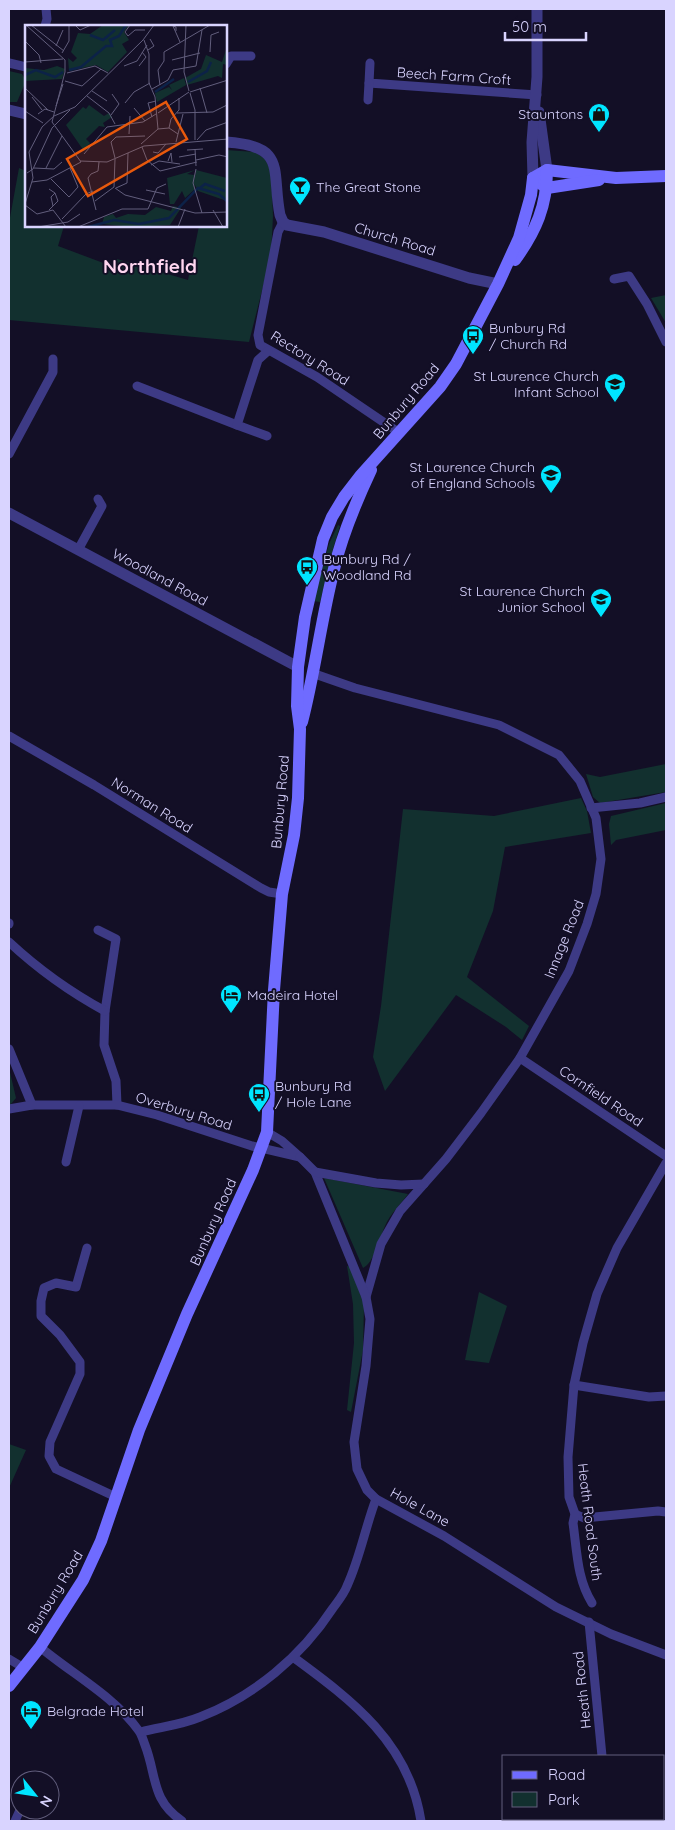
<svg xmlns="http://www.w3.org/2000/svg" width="675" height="1830" font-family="Quicksand,sans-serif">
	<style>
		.green { fill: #12302f }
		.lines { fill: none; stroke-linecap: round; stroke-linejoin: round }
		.minor { stroke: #3d3a85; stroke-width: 9 }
		.tertiary { stroke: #3d3a85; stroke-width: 11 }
		.secondary { stroke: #6f6bff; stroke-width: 12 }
		.labels { text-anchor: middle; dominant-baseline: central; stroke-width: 4; stroke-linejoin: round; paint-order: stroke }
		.street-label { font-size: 14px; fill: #d9d4ff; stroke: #130f26 }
		.poi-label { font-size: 14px; fill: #d9d4ff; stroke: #130f26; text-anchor: start }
		.district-label { font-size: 19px; font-weight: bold; fill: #ffd6f0; stroke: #130f26 }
		.inset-river { fill: none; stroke: #0c2248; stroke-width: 2.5 }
		.inset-road { fill: none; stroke: #625e7d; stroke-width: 1 }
		.view { fill: #e8590c; fill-opacity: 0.15; stroke: #e8590c; stroke-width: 2.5 }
		.inset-edge { fill: none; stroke: #d9d4ff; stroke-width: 2.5 }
	</style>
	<rect width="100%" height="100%" fill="#130f26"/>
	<g class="green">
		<path d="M9,71L22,74L26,81L17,102H9Z"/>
		<path d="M226,150L255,152L265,159L271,171L273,216L271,255L249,342L9,320V223L19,168L26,171V226H64L58,246L114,267L117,259L188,280L199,226H226Z"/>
		<path d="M666,295V323L651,298Z"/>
		<path d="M338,525L340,526L333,549L320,602L313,601L329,544Z"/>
		<path d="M666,764V792L600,803L593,797L586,774L600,777Z"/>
		<path d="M581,798L587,811L591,833L505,847L493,911L467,977L529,1026L522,1040L506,1027L456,995L385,1091L373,1057L381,1006L403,809L494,816Z"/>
		<path d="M666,803V830L616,840L611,845L609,824L611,816Z"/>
		<path d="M9,1068L16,1098L11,1104H9Z"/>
		<path d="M324,1178L408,1194C401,1204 390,1214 385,1226C380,1237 374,1263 363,1268Z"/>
		<path d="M347,1266L350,1267L364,1304L363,1350L351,1412L347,1410L354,1343L353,1304Z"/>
		<path d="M479,1292L507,1306L489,1363L465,1360Z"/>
		<path d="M9,1444L26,1450L9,1488Z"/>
	</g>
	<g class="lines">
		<g class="minor">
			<path d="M45,26L47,19L46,9"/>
			<path d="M9,63L26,67"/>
			<path d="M370,63L369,83L537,95"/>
			<path d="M226,64L231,56H251"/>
			<path d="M368,100L369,83"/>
			<path d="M283,222L278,232L258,335L260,345L317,377L398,432"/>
			<path d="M614,279L629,276L647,304L666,342"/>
			<path d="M137,386L237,425"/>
			<path d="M267,436L237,425L258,360L268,351"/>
			<path d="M9,454L53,372V359"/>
			<path d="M78,550L102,506L98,499"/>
			<path d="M312,673L355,688L499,725L559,755L580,781L596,818L601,859L596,894L587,924L569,971L520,1058L481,1113L446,1159L400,1211L381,1244L366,1297"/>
			<path d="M9,736L94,785L261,888L269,892L282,894"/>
			<path d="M591,808L640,803L666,797"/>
			<path d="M9,924V923"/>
			<path d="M98,930L116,939L105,1011L104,1045L116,1081L117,1105"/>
			<path d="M9,942C38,969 70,992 105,1011"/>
			<path d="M9,1049L32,1105"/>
			<path d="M520,1058L666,1156"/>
			<path d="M9,1109L32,1105H117L157,1115L252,1146L300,1157L282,1141L267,1132"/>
			<path d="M300,1157L315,1172L366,1297L370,1319L366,1366L354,1442L357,1469L367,1490L376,1499L444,1536L556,1607L611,1634L666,1655"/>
			<path d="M66,1162L79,1106"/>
			<path d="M315,1172L376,1183L401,1185L424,1184"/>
			<path d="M87,1248L76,1287L56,1283L44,1288L41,1301V1316L60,1335L80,1362V1374L50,1442L49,1456L56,1469L116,1497"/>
			<path d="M574,1385L649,1397L666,1396"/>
			<path d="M575,1514L584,1518L658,1511L666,1512"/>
			<path d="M592,1603C577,1579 577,1551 573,1523L575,1514L569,1497L568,1457L574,1385L583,1343L597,1294L617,1248L666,1163"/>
			<path d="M589,1622L602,1756"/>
			<path d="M40,1647C72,1674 114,1696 139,1731C142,1735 143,1740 145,1745C157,1776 151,1800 182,1821"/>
			<path d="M293,1657C353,1701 409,1743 421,1821"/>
			<path d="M9,1659L24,1668"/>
			<path d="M141,1732C160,1727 181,1725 200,1717C254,1696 301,1657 333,1608C338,1601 344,1594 347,1586C360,1558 365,1528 376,1499"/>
			<path d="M39,1810L41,1811"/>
			<path d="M609,1819V1821"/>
			<path d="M15,1821L20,1810"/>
		</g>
		<g class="tertiary">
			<path d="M9,110L26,114"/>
			<path d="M539,112L547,170"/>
			<path d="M226,142C288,146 271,170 280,215L283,222L287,225L324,232L469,278L498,284"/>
			<path d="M533,178L532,142L537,77V9"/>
			<path d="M9,513L298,667"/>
		</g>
		<g class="secondary">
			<path d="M533,178L547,170L616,178L666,176"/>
			<path d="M541,184L547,188L599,180"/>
			<path d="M515,260C536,231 547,206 547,170"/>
			<path d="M302,722C315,672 321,620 334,569C342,535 356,502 371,470"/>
			<path d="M9,1686L40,1647L83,1580L101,1541L139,1430L187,1314L253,1170L267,1132L274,990L282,894L294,835L298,798L300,729L297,706L298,667L305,617L323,539L332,517L344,497L361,475L440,387L456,364L498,284L519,238L531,195L533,178"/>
		</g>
	</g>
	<defs>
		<g id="shop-pin" transform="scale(1.125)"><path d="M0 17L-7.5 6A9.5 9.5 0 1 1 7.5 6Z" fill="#00e5ff" stroke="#130f26"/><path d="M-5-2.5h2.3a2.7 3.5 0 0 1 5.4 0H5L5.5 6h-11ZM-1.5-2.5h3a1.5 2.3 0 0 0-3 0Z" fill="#111"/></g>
		<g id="bar-pin" transform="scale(1.125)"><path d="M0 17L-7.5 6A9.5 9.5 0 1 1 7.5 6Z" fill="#00e5ff" stroke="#130f26"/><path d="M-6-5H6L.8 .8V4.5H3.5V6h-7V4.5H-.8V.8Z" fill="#111"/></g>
		<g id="bus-pin" transform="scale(1.125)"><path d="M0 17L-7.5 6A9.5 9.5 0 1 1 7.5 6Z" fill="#00e5ff" stroke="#130f26"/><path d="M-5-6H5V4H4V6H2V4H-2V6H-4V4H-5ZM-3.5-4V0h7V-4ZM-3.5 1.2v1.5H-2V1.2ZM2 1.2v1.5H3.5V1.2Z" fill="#111"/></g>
		<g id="school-pin" transform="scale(1.125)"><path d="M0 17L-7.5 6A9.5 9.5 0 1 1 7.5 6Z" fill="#00e5ff" stroke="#130f26"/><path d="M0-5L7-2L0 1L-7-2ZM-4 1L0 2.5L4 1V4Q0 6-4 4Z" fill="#111"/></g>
		<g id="hotel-pin" transform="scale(1.125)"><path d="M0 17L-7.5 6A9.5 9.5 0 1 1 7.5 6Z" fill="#00e5ff" stroke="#130f26"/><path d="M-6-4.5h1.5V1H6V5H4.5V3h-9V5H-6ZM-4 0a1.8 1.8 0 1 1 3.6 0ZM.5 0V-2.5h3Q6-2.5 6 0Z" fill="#111"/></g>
	</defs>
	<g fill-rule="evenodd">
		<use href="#shop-pin" x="599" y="114"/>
		<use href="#bar-pin" x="300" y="187"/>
		<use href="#bus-pin" x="473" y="336"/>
		<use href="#school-pin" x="615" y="384"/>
		<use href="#school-pin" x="551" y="475"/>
		<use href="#bus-pin" x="307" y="567"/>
		<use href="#school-pin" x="601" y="599"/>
		<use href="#hotel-pin" x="231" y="995"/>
		<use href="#bus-pin" x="259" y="1094"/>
		<use href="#hotel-pin" x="31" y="1711"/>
	</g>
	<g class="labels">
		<g class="street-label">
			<text transform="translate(454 76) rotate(4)">Beech Farm Croft</text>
			<text transform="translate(395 239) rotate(17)">Church Road</text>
			<text transform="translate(310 358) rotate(32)">Rectory Road</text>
			<text transform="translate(406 401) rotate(-50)">Bunbury Road</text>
			<text transform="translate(160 577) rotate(28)">Woodland Road</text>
			<text transform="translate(280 802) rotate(-85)">Bunbury Road</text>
			<text transform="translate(152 805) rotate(32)">Norman Road</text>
			<text transform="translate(564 939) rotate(-68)">Innage Road</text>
			<text transform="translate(601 1096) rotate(34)">Cornfield Road</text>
			<text transform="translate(184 1111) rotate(17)">Overbury Road</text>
			<text transform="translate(213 1222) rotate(-66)">Bunbury Road</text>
			<text transform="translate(420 1507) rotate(29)">Hole Lane</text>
			<text transform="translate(590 1522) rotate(83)">Heath Road South</text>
			<text transform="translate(55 1592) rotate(-59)">Bunbury Road</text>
			<text transform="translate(582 1690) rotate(-96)">Heath Road</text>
		</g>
		<g class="poi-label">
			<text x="583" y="114" text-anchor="end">Stauntons</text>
			<text x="316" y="187">The Great Stone</text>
			<text x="489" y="328">Bunbury Rd<tspan x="489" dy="16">/ Church Rd</tspan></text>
			<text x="599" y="376" text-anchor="end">St Laurence Church<tspan x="599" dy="16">Infant School</tspan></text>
			<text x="535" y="467" text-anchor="end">St Laurence Church<tspan x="535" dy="16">of England Schools</tspan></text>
			<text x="323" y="559">Bunbury Rd /<tspan x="323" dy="16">Woodland Rd</tspan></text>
			<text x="585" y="591" text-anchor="end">St Laurence Church<tspan x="585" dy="16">Junior School</tspan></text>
			<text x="247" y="995">Madeira Hotel</text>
			<text x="275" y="1086">Bunbury Rd<tspan x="275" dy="16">/ Hole Lane</tspan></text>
			<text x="47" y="1711">Belgrade Hotel</text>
		</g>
		<g class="district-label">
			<text x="150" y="266">Northfield</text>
		</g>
	</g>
	<g transform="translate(25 25)">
		<rect width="202" height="202" fill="#130f26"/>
		<path d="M78,0H104L99,7L104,15L97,19L102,27L83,47L71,40L44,46L43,33L48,37L52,33L46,27L53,8L65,9ZM202,22V40L198,39L197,53L193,51L162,60L160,53L176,44L181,30L197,37ZM32,41L40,44L37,54L0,56V43L19,45ZM159,53L161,60L132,77L130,68L144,62L147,65L144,60ZM64,80L79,91L84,88L87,92L78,98L80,102L74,101L61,114L65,118L59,126L41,100L58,82L61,84ZM170,145L162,149L169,150L170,164L160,173L157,166L149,179H145L142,153ZM171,145L202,153V176L173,166L169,158ZM148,181L156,183L145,200L108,202L77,199L79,192L88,189L91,193L103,189L120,190L131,182L146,186Z" fill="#12302f"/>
		<path class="inset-river" d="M65,10L78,15L90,5M44,45L56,42L81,21H87L85,15L94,11L101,0M0,50L11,45L30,52L38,47M163,57L182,46L186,37M130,67L149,54M175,163L180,159L200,166M63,202L89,195L114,199L144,193L173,163L194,169L203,177"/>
		<path class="inset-road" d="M1,0L40,35V47L27,97L56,137M6,0L39,26M50,0L55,5L66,0M105,0L100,7L103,11L110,5H120M161,0L159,47L164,66M151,6V2L148,1L155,17M0,16L14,30L16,38M31,21L38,5M123,25L129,21L125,14M185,27L186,10L194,7M37,28L44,16V0M147,35L175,28M0,37L38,34M99,41L112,36L122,20M114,41L121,32L117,27M42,48L70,41L83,48M40,56L57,61L76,44M135,60L133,45L139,36V27L185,0M0,63L23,85M175,63L182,88M127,64L143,55L148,45L171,41L177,5M67,66L82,76M165,67L203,55M165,68L170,85V115M62,71L84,88L90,99M7,72L17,85M100,78L109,67L125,58M31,81L38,59M109,83L120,96M0,86L18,98M133,88L164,67M152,88L188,87L202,80M13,89L20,84L29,87M86,90L94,79L87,69M127,92L123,78L131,76M144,103L146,94L154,85V73M133,104L144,103L153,109M104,109L105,91M172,115L181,105L203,97M151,117L158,89M116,119L133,104L130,72L124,58V29L119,15M117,122L122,135L135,146L172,137M170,124L171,141M162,125L178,124M128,127L133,128L141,119M59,129L82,102L118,97L131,89M154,132L171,129M90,133L86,117L91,112L120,111M171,135L194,130L203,132M55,136L82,137L119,121L203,114M143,136L146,128L147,137M126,140L134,136L155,139M9,143L29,144L37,137M21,143L37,111M171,144L168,158L177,188M2,148L8,144L27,103L45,85M66,149L63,153L71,185M66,149L73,146L74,137M26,154L44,172L53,162L45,143M7,157L22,155L56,137M90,163L100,170L170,188L203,187M91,163L102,158L103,128M24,164L30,168L26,172L28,181L24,185M121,165L140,169M70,176L89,162L90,134M0,179L8,153L4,127L17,102L29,91L50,82L118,15L129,0M0,180L12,189L28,185L41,202M28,181L33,176L30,168M188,185L198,202M37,194L61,169L68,166M13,202L43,197L55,189M53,202L97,184H123L132,163L141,159M153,202L160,184"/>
		<path class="view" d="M141,77L162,114L63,171L42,134Z"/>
		<rect width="202" height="202" class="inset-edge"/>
	</g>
	<rect width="675" height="1830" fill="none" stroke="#d9d4ff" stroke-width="20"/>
	<rect x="502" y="1755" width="162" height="65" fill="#130f26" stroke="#625e7d"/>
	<rect x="512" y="1771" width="25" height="8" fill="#6f6bff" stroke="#625e7d"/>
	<text x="548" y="1780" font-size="15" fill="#d9d4ff">Road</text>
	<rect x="512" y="1792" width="25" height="15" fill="#12302f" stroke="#625e7d"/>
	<text x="548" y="1805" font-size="15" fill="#d9d4ff">Park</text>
	<g transform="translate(35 1795) rotate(120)"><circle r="24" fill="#130f26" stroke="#625e7d"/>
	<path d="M0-4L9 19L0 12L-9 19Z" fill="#00e5ff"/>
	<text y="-8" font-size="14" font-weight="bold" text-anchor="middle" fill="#d9d4ff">N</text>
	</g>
	<path d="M505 32v8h81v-8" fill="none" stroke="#d9d4ff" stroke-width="2.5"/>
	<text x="512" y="32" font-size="15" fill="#d9d4ff" stroke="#130f26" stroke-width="4" paint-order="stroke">50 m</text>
</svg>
